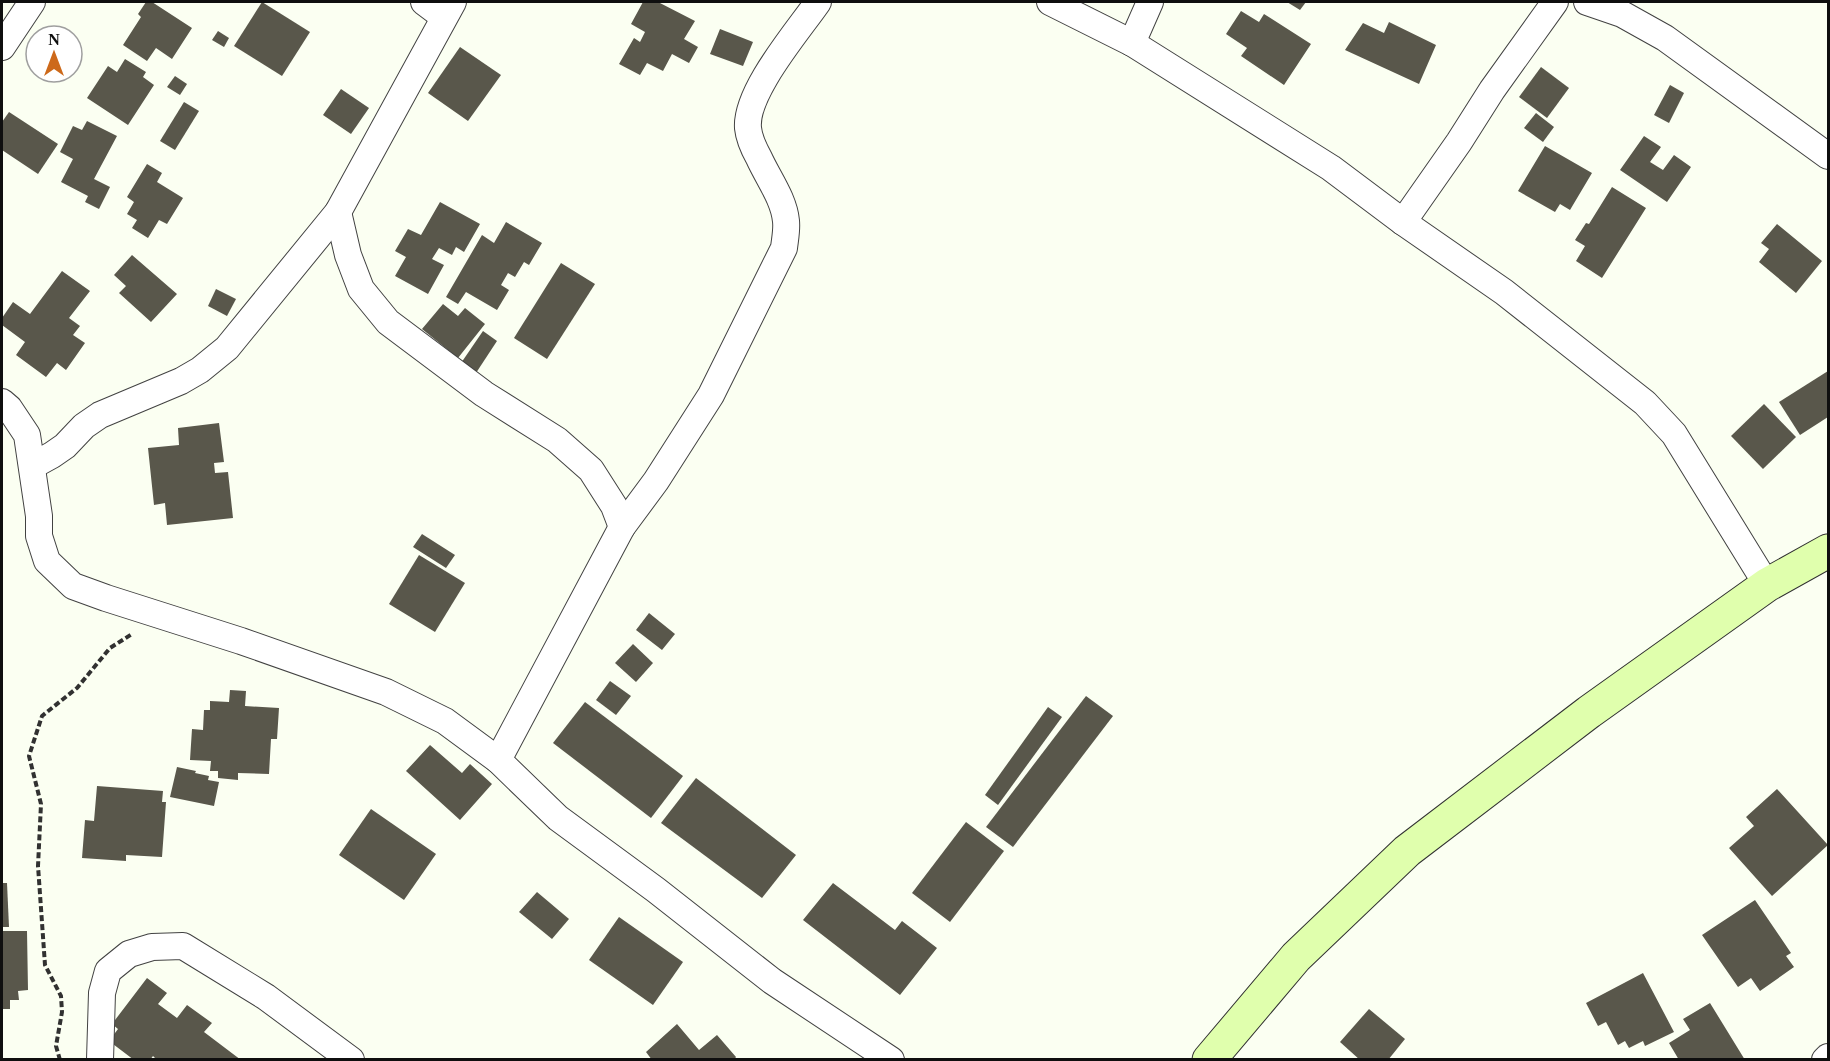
<svg xmlns="http://www.w3.org/2000/svg" width="1830" height="1061" font-family="'Times New Roman',serif">
	<style>
		.building { fill: #59574b }
		.lines { fill: none; stroke-linecap: round; stroke-linejoin: round }
		.street-casing { stroke: #424242; stroke-width: 28 }
		.secondary-casing { stroke: #313131; stroke-width: 35 }
		.path { stroke: #313131; stroke-width: 4; stroke-dasharray: 6 3; stroke-linecap: butt }
		.street { stroke: #fff; stroke-width: 26 }
		.secondary { stroke: #e0ffad; stroke-width: 33 }
	</style>
	<rect width="100%" height="100%" fill="#fbfff2"/>
	<g class="building">
		<path d="M146,2H152L192,28L172,59L156,48L147,61L123,45L141,17L138,14Z"/>
		<path d="M262,2L310,32L282,76L234,46Z"/>
		<path d="M643,2H658L695,21L684,39L698,47L689,63L672,54L663,71L647,63L640,75L619,64L634,38L640,42L645,32L631,24Z"/>
		<path d="M1287,2H1306L1300,10Z"/>
		<path d="M1241,11L1259,22L1264,14L1311,44L1284,85L1241,56L1247,48L1226,34Z"/>
		<path d="M1389,22L1436,45L1419,84L1345,50L1363,23L1384,33Z"/>
		<path d="M720,29L753,42L743,66L710,54Z"/>
		<path d="M218,31L229,38L224,47L212,40Z"/>
		<path d="M460,47L501,75L468,121L428,93Z"/>
		<path d="M125,59L146,72L143,77L154,85L128,125L87,98L108,66L117,72Z"/>
		<path d="M1541,67L1569,88L1547,118L1519,97Z"/>
		<path d="M175,76L187,84L180,95L167,87Z"/>
		<path d="M1670,85L1684,93L1669,123L1654,115Z"/>
		<path d="M341,89L369,108L351,134L323,115Z"/>
		<path d="M184,102L199,111L175,150L160,141Z"/>
		<path d="M9,112L58,144L38,174L2,150V122Z"/>
		<path d="M1536,113L1554,127L1543,142L1524,128Z"/>
		<path d="M87,121L117,136L94,179L110,187L99,209L85,202L88,196L61,182L73,159L60,152L73,126L82,130Z"/>
		<path d="M1644,136L1661,147L1650,162L1663,170L1674,155L1691,167L1667,202L1620,170Z"/>
		<path d="M1545,146L1592,173L1570,210L1560,204L1555,212L1518,191Z"/>
		<path d="M147,164L162,173L157,182L183,198L167,224L159,220L148,238L132,228L137,220L127,214L134,202L127,197Z"/>
		<path d="M1612,187L1646,208L1602,278L1576,261L1585,246L1575,240L1586,223L1589,224Z"/>
		<path d="M440,202L480,224L464,252L456,247L452,255L439,248L432,259L444,265L428,294L395,276L406,257L395,251L408,229L421,235Z"/>
		<path d="M506,222L542,243L529,265L524,262L515,277L508,273L501,285L509,290L497,310L466,292L458,304L446,297L482,235L494,243Z"/>
		<path d="M1777,224L1822,261L1796,293L1759,262L1769,249L1761,243Z"/>
		<path d="M132,255L177,294L151,322L119,293L126,286L114,275Z"/>
		<path d="M561,263L595,284L547,359L514,338Z"/>
		<path d="M62,271L90,291L69,318L80,326L73,335L85,343L66,370L57,363L46,377L16,355L25,342L2,325V318L13,302L30,314Z"/>
		<path d="M216,289L236,299L227,316L208,306Z"/>
		<path d="M443,304L458,316L465,308L485,324L458,358L422,329Z"/>
		<path d="M483,331L497,341L474,376L459,366Z"/>
		<path d="M1828,371V417L1800,435L1779,402Z"/>
		<path d="M1764,404L1796,437L1763,469L1731,436Z"/>
		<path d="M219,423L224,462L214,463L215,473L228,472L233,518L167,525L165,503L154,505L148,448L179,445L178,428Z"/>
		<path d="M422,534L455,555L446,568L413,547Z"/>
		<path d="M419,555L465,583L435,632L389,604Z"/>
		<path d="M649,613L675,634L662,650L636,630Z"/>
		<path d="M633,644L653,663L636,682L615,663Z"/>
		<path d="M610,681L631,696L616,715L596,700Z"/>
		<path d="M230,690L246,691L245,706L279,708L277,739H271L269,774L238,773V780L218,778V771H210L211,761L190,760L192,729L203,730L204,710H210V701L229,702Z"/>
		<path d="M1086,696L1113,716L1013,847L986,827Z"/>
		<path d="M585,702L683,776L651,818L553,743Z"/>
		<path d="M1048,707L1062,717L998,805L985,795Z"/>
		<path d="M430,745L462,773L470,764L492,784L460,820L406,771Z"/>
		<path d="M177,767L196,771L195,773L209,776L208,780L219,782L214,806L170,797Z"/>
		<path d="M696,778L796,855L762,898L661,823Z"/>
		<path d="M97,786L163,791L162,802H166L162,857L126,855V861L82,858L85,820L94,821Z"/>
		<path d="M1777,789L1828,845L1772,896L1729,848L1754,826L1746,817Z"/>
		<path d="M371,809L436,854L404,900L339,855Z"/>
		<path d="M966,822L1004,851L950,922L912,893Z"/>
		<path d="M2,883H7L9,927H2Z"/>
		<path d="M833,883L895,930L902,921L937,948L900,995L803,920Z"/>
		<path d="M537,892L569,919L552,939L519,912Z"/>
		<path d="M1755,900L1791,953L1786,956L1794,967L1760,991L1751,978L1738,987L1702,935Z"/>
		<path d="M619,917L683,962L653,1005L589,960Z"/>
		<path d="M2,931H27L28,990L18,991L19,1000H10V1009H2Z"/>
		<path d="M1643,973L1674,1032L1645,1046L1643,1041L1629,1048L1625,1041L1618,1045L1606,1022L1598,1026L1586,1003Z"/>
		<path d="M147,978L167,993L158,1004L177,1018L187,1005L212,1023L204,1032L241,1060H157L153,1056L150,1060H134L109,1041L118,1029L112,1024Z"/>
		<path d="M1710,1003L1745,1060H1679L1669,1043L1690,1030L1683,1019Z"/>
		<path d="M1369,1009L1405,1039L1388,1060H1360L1340,1042Z"/>
		<path d="M677,1024L699,1050L717,1035L736,1057L734,1060H652L646,1052Z"/>
	</g>
	<g class="lines">
		<g class="street-casing">
			<g id="street">
				<path d="M424,2L444,17"/>
				<path d="M1050,2L1132,43L1331,168L1403,222L1504,292L1645,403L1674,434L1767,585"/>
				<path d="M1587,2L1622,14L1665,38L1828,156"/>
				<path d="M1132,43L1150,2"/>
				<path d="M2,47L32,2"/>
				<path d="M338,212L348,255L361,289L388,322L484,394L557,440L591,470L614,506L622,527"/>
				<path d="M1403,222L1459,142L1492,90L1555,2"/>
				<path d="M2,402L9,408L27,435L39,516V536L47,561L73,586L106,598L241,641L386,692L445,721L498,760L558,818L656,890L772,981L891,1060"/>
				<path d="M32,466L52,455L65,446L84,426L100,415L181,381L200,370L227,348L338,212L453,2"/>
				<path d="M498,760L622,527L656,481L711,395L784,248C785,239 787,230 786,221C784,199 768,178 759,158C754,149 749,138 748,128C745,92 798,31 818,2"/>
				<path d="M100,1060L102,993L108,971L129,954L152,947L183,946L266,997L351,1060"/>
				<path d="M1825,1060L1828,1057"/>
			</g>
		</g>
		<g class="secondary-casing">
			<path id="secondary" d="M1209,1060L1296,957L1407,851L1589,712L1767,585L1828,551"/>
		</g>
		<path class="path" d="M60,1060L56,1046L62,1012L61,996L45,965L38,866L41,804L29,756L42,716L77,688L110,648L132,634"/>
		<use href="#street" class="street"/>
		<use href="#secondary" class="secondary"/>
	</g>
	<rect width="1830" height="1061" fill="none" stroke="#0f0f0f" stroke-width="6"/>
	<g transform="translate(54 54)"><circle r="28" fill="#ffffff" stroke="#9f9f9f" stroke-width="1.5"/>
	<path d="M0-4.5L10 22L0 15L-10 22Z" fill="#cd691a"/>
	<text y="-9" font-size="16" font-weight="bold" text-anchor="middle" fill="#0f0f0f">N</text>
	</g>
</svg>
